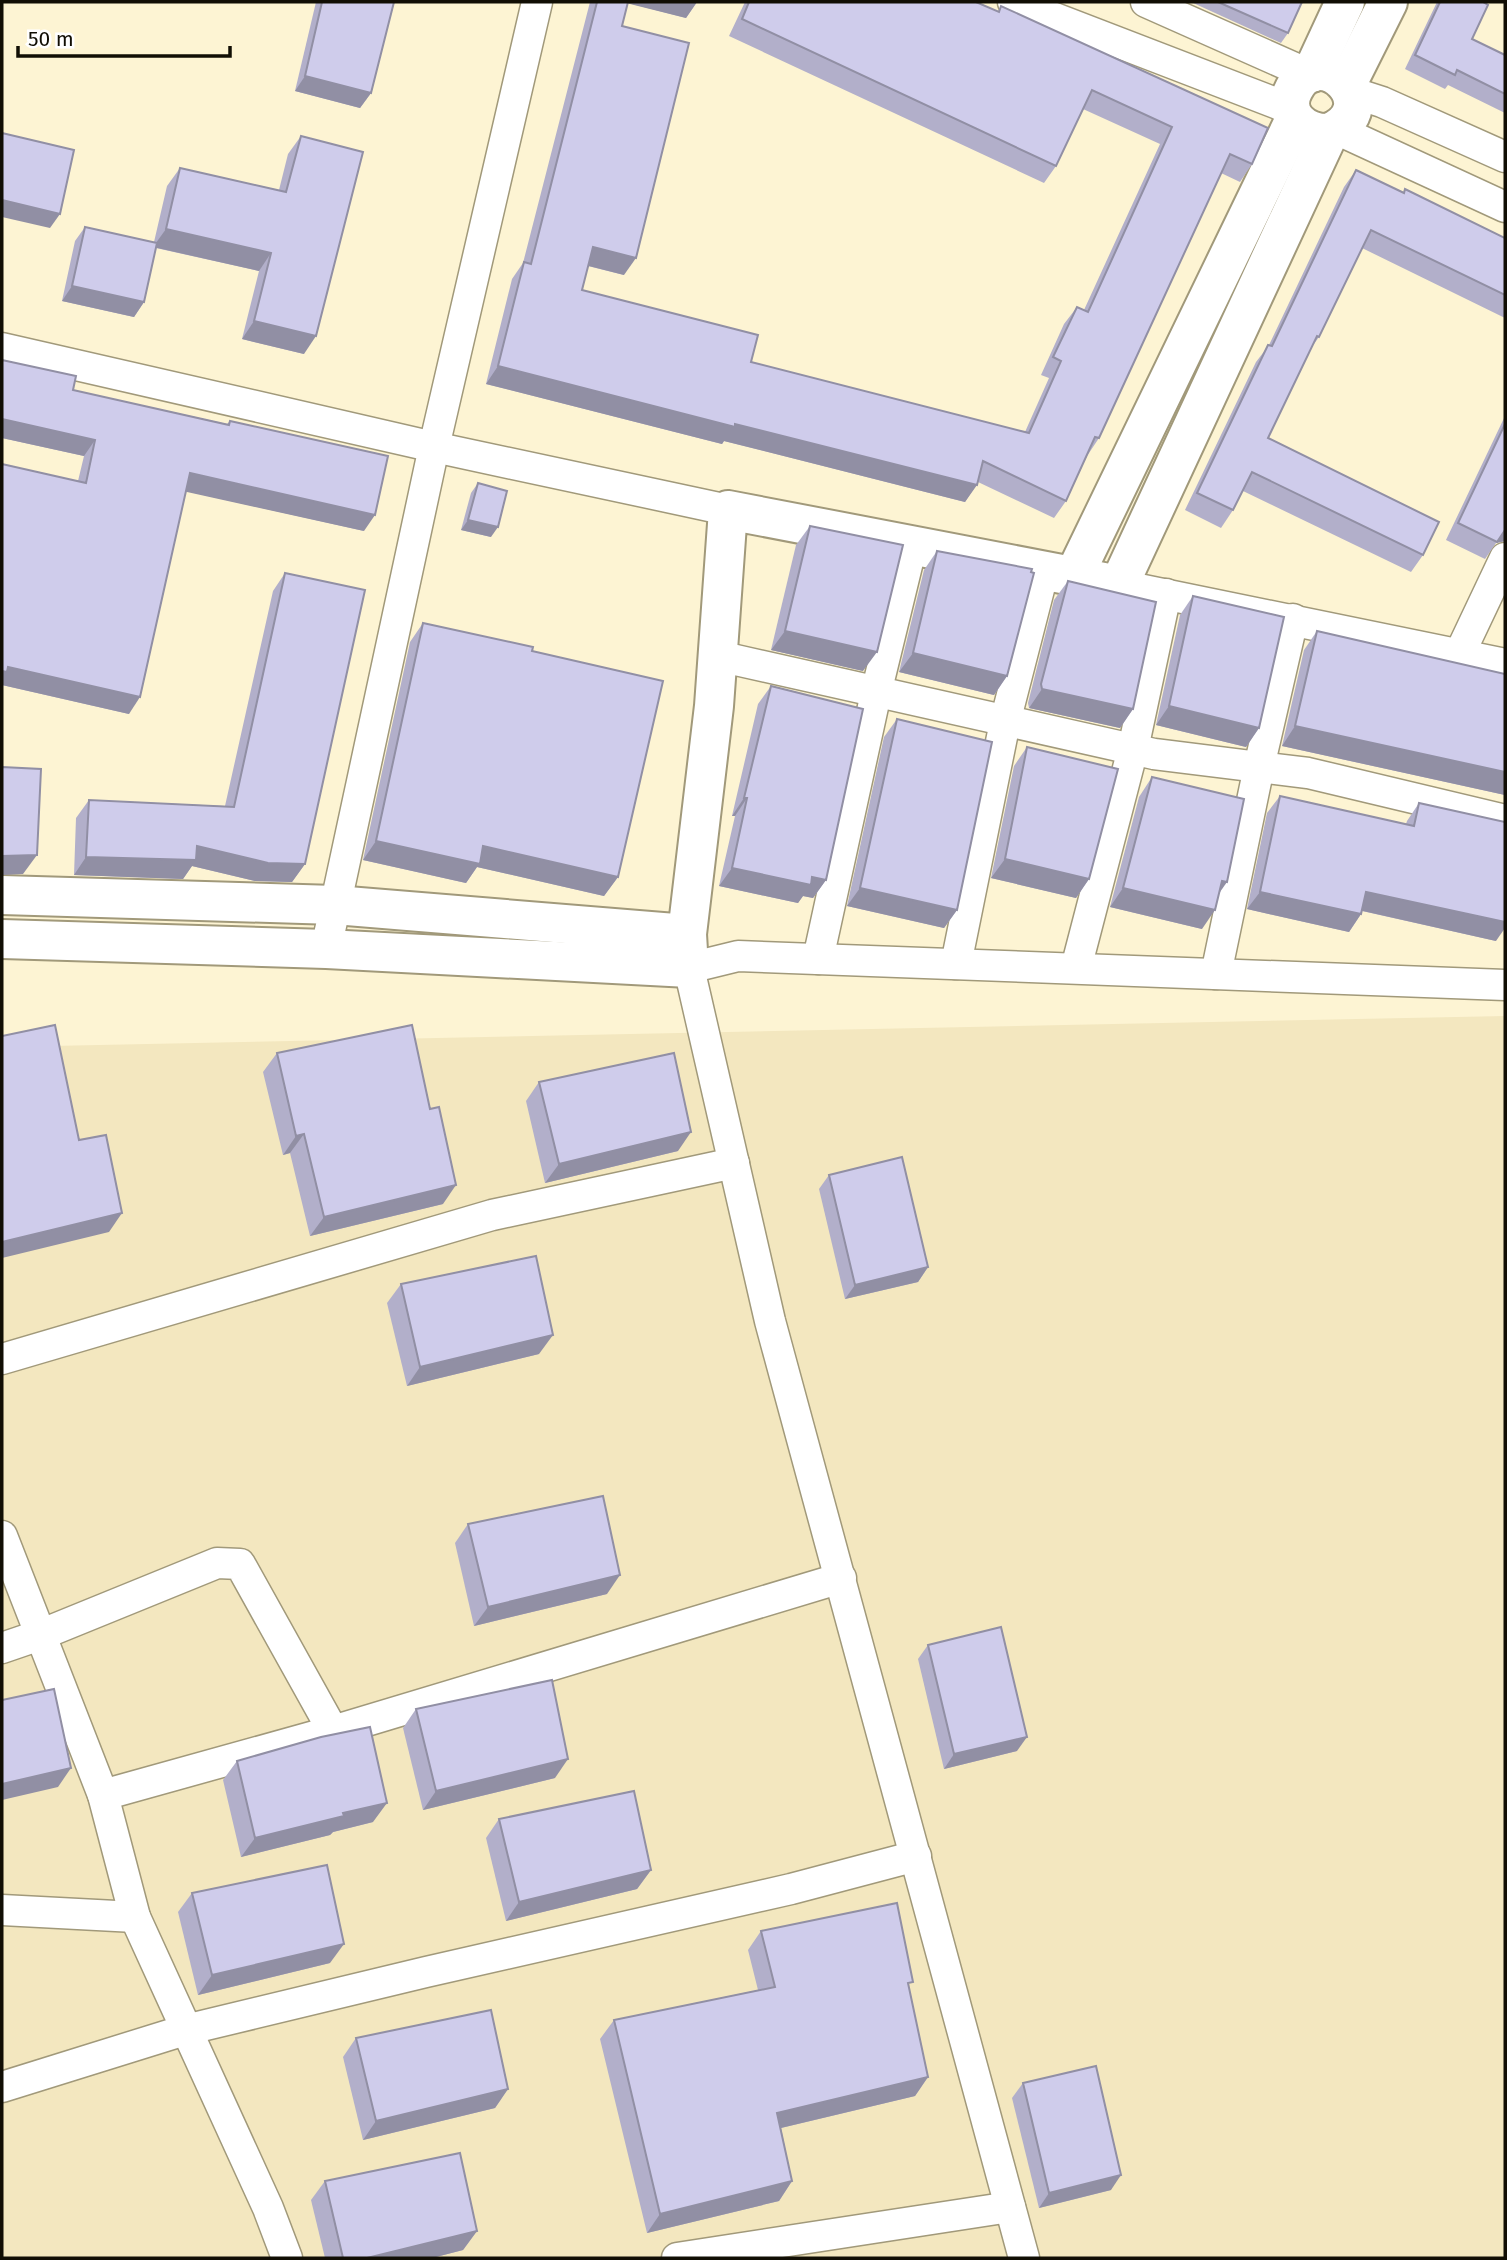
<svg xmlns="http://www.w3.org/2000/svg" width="1507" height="2260" font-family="'Fira Sans',sans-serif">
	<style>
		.built { fill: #f3e7bf }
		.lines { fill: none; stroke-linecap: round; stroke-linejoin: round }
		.street-casing { stroke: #a1997a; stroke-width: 33 }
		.secondary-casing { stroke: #a1997a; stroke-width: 42 }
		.street { stroke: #fff; stroke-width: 30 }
		.secondary { stroke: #fff; stroke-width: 38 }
		.wall { fill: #b2afca }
		.shaded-wall { fill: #918fa4 }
		.building { fill: #cfcceb; stroke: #918fa4; stroke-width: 2 }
	</style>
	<rect width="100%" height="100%" fill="#fdf4d3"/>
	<path class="built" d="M1505,1016V2258H2V1047Z"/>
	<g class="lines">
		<g class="street-casing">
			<g id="street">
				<path d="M1013,2L1291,109"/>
				<path d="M1146,2L1308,74"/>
				<path d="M1351,92L1382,102L1505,157"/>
				<path d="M1338,130L1505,207"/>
				<path d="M2,348L434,447L728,510"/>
				<path d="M1119,585L1505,664"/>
				<path d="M1460,653L1505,558"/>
				<path d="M718,656L1154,754L1308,773L1505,820"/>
				<path d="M326,949L434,447L537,2"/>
				<path d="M818,959L876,693L912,545"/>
				<path d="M956,964L1005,722L1044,570"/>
				<path d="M1076,968L1133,749L1166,594"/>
				<path d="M1216,974L1259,767L1293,619"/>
				<path d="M2,1359L492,1215L734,1163"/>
				<path d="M2,1536L103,1795L135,1917L268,2208L287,2258"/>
				<path d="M2,1648L40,1635L217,1563L240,1564L333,1731"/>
				<path d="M103,1795L333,1731L841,1578"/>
				<path d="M2,1910L135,1917"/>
				<path d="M2,2087L185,2030L426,1972L791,1889L916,1856"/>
				<path d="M677,2258L1010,2207"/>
				<path d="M1024,2258L770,1321L689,968L738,956L1505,985"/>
			</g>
		</g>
		<g class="secondary-casing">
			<g id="secondary">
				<path d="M1312,73L1345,2"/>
				<path d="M1347,84L1388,2"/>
				<path d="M1074,576L1295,119"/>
				<path d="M2,895L335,905L687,934"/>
				<path d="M2,939L326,949L689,968L687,934L714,706L728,510L1119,585L1329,133C1390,106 1319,39 1294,89C1280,115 1305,134 1329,133"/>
			</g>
		</g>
		<use href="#street" class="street"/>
		<use href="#secondary" class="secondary"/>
	</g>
	<g class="wall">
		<path d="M316,2H394L371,93L360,108L295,91Z"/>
		<path d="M590,2H697L686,18L628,3L622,26L624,275L588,266L582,290L751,362L1025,432L1049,378L1041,375L1064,324L1077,307L1084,310L1160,144L1083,109L1056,166L1044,183L729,36L745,2H976L998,12L1001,6L1252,164L1240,182L1221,173L1099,438L1087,456L1066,501L1054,518L978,482L965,502L724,441L722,444L486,384L512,279L523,263Z"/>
		<path d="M1191,2H1302L1288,33L1281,43Z"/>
		<path d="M1437,2H1483L1472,39L1505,55V113L1448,85L1445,89L1405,69Z"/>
		<path d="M301,136L304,354L242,339L259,271L156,248L144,302L134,317L62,301L75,241L85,227L154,242L167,186L180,168L279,190L288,154Z"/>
		<path d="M1356,170L1403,192L1505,238V318L1362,248L1319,337L1311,348L1268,438L1423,555L1411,572L1243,491L1233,510L1221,528L1185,510L1256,362L1269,345L1344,187Z"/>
		<path d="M2,360L73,390L227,424L230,421L364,531L186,491L129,714L2,685V464L78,481L84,456L2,438Z"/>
		<path d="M1505,416V541L1496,543L1485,559L1446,540Z"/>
		<path d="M478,483L491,537L461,530L471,493Z"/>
		<path d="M810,526L863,671L771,650L796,545Z"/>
		<path d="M937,551L1007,676L994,695L899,672L924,570Z"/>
		<path d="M285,573L305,864L292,882L255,881L192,866L183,879L74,875L76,818L89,800L225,806L273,591Z"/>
		<path d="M1068,581L1133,709L1120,728L1029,708L1028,703L1054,600Z"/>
		<path d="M1193,596L1259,728L1246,747L1156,725L1180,615Z"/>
		<path d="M423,623L532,651L618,877L604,896L477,867L466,883L363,860L410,642Z"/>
		<path d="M1317,631L1505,674V795L1282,746L1304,650Z"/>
		<path d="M771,686L826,880L813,898L803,896L798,903L719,886L735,816H732L758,704Z"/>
		<path d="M897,719L957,910L944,928L847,906L884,737Z"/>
		<path d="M1027,747L1089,879L1076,898L991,878L1014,766Z"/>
		<path d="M1152,777L1202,929L1110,907L1139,797Z"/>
		<path d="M1280,796L1406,824L1407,821L1419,803L1496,941L1362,911L1361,914L1349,932L1247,909L1267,813Z"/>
		<path d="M277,1053L443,1204L310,1236L290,1153L283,1155L263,1072Z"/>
		<path d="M539,1082L678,1151L545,1183L526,1101Z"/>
		<path d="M829,1175L928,1267L918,1282L845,1299L819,1189Z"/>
		<path d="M401,1284L539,1354L407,1386L387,1303Z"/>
		<path d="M468,1524L607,1594L474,1626L455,1543Z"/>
		<path d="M928,1645L1017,1751L944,1769L918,1659Z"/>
		<path d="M416,1709L555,1778L423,1810L403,1728Z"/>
		<path d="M237,1761L373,1822L333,1832L330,1835L241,1857L223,1780Z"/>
		<path d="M499,1819L651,1870L637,1889L506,1921L486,1838Z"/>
		<path d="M192,1893L330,1963L198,1995L178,1912Z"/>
		<path d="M761,1931L909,1987L928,2077L915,2096L781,2128L792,2181L779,2201L647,2233L600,2039L614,2020L758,1990L748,1950Z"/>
		<path d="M356,2038L508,2089L495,2108L363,2140L343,2057Z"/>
		<path d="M1023,2083L1111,2190L1039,2208L1012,2098Z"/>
		<path d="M325,2181L477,2231L463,2250L432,2258H325L311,2200Z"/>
	</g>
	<g class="shaded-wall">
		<path d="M622,2H697L686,18Z"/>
		<path d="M305,76L371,93L360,108L295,91Z"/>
		<path d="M2,200L60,214L50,228L2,217Z"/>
		<path d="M166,229L271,253L259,271L153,247Z"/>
		<path d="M593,247L636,258L624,275L581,264Z"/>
		<path d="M72,286L144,302L134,317L62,301Z"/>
		<path d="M254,321L316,336L304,354L242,339Z"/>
		<path d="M498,366L735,424L977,485L965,502L724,441L722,444L486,384Z"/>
		<path d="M2,419L95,440L84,456L2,438Z"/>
		<path d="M190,473L375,515L364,531L178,490Z"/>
		<path d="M468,520L498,527L491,537L461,530Z"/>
		<path d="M1505,530V541L1496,543Z"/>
		<path d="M785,631L877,652L863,671L771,650Z"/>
		<path d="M913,653L1007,676L994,695L899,672Z"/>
		<path d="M8,667L140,697L129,714L2,685V671Z"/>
		<path d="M1042,689L1133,709L1120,728L1029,708Z"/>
		<path d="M1169,706L1259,728L1246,747L1156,725Z"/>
		<path d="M1295,726L1505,772V795L1282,746Z"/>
		<path d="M744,798H747L735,816H732Z"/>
		<path d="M376,841L483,846L618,877L604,896L477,867L466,883L363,860Z"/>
		<path d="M197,846L305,864L292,882L255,881L192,866L183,879L74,875L86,857Z"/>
		<path d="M37,855L23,874L2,875V856Z"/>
		<path d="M1005,859L1089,879L1076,898L991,878Z"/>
		<path d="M732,868L812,877L826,880L813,898L803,896L798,903L719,886Z"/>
		<path d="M1222,881L1227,882L1213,902Z"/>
		<path d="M860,888L957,910L944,928L847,906Z"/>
		<path d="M1123,888L1215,910L1202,929L1110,907Z"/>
		<path d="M1260,892L1361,914L1349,932L1247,909Z"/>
		<path d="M1366,892L1505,922V928L1496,941L1354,909Z"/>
		<path d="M691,1132L678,1151L545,1183L559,1164Z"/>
		<path d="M304,1134L290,1153L283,1155L296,1136Z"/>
		<path d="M456,1185L443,1204L310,1236L324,1217Z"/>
		<path d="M122,1213L109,1232L2,1258V1242Z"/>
		<path d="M928,1267L918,1282L845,1299L855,1285Z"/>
		<path d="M553,1335L539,1354L407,1386L420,1367Z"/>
		<path d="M620,1575L607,1594L474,1626L488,1607Z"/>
		<path d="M1027,1737L1017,1751L944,1769L954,1754Z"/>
		<path d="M568,1759L555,1778L423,1810L436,1791Z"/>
		<path d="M71,1768L58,1787L2,1800V1784Z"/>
		<path d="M387,1803L373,1822L333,1832L330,1835L241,1857L255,1838L343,1813Z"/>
		<path d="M651,1870L637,1889L506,1921L519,1902Z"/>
		<path d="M344,1944L330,1963L198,1995L212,1975Z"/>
		<path d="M928,2077L915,2096L764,2132L777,2113Z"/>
		<path d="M508,2089L495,2108L363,2140L376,2121Z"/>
		<path d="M1121,2175L1111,2190L1039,2208L1049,2193Z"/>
		<path d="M792,2181L779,2201L647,2233L660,2214Z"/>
		<path d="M477,2231L463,2250L432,2258H367Z"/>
	</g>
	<g class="building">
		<path d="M322,2H394L371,93L305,76Z"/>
		<path d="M597,2H628L622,26L689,43L636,258L593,247L582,290L758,335L751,362L1029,433L1061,361L1053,357L1077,307L1088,312L1172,127L1092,90L1056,166L742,19L749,2H976L999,12L1001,6L1268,128L1252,164L1230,154L1099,438L1095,437L1066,501L983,461L977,485L735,424V427L498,366L524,262L531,264Z"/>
		<path d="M1218,2H1302L1288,33Z"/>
		<path d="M1440,2H1483L1488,5L1472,39L1505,55V94L1457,70L1455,75L1415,55Z"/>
		<path d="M2,133L74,150L60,214L2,200Z"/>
		<path d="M301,136L363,152L316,336L254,321L271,253L166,229L180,168L286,192Z"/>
		<path d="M1356,170L1404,193L1405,189L1505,238V295L1371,230L1319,337L1317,336L1268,438L1439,522L1423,555L1252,472L1233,510L1197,493L1268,345L1272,346Z"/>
		<path d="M85,227L157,243L144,302L72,286Z"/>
		<path d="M2,360L76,376L73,390L229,425L230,421L388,456L375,515L190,473L140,697L8,667L7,672L2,671V464L86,483L95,440L2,419Z"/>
		<path d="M1505,424V530L1497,542L1458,523Z"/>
		<path d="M478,483L507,491L498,527L468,520Z"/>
		<path d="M810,526L903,545L877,652L785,631Z"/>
		<path d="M937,551L1032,569L1031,572L1034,573L1007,676L913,653Z"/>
		<path d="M285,573L365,590L305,864L268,863L197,846L196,860L86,857L89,800L234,807Z"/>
		<path d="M1068,581L1156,602L1133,709L1042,689L1041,684Z"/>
		<path d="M1193,596L1284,617L1259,728L1169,706Z"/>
		<path d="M423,623L533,647L532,651L663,681L618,877L483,846L480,864L376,841Z"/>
		<path d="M1317,631L1505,674V772L1295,726Z"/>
		<path d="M771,686L863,709L826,880L812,877L811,885L732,868L747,798H744Z"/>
		<path d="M897,719L992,742L957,910L860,888Z"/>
		<path d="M1027,747L1118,769L1089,879L1005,859Z"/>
		<path d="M2,767L41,769L37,855L2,856Z"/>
		<path d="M1152,777L1244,799L1227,882L1222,881L1215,910L1123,888Z"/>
		<path d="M1280,796L1414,826L1419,803L1505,822V922L1366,892L1361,914L1260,892Z"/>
		<path d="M55,1025L79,1140L106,1135L122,1213L2,1242V1036Z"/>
		<path d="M412,1025L430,1109L439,1107L456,1185L324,1217L304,1134L296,1136L277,1053Z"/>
		<path d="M674,1053L691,1132L559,1164L539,1082Z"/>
		<path d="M902,1157L928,1267L855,1285L829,1175Z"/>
		<path d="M536,1256L553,1335L420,1367L401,1284Z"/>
		<path d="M603,1496L620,1575L488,1607L468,1524Z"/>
		<path d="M1001,1627L1027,1737L954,1754L928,1645Z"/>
		<path d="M552,1680L568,1759L436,1791L416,1709Z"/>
		<path d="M54,1689L71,1768L2,1784V1700Z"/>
		<path d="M370,1727L387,1803L343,1813L344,1816L255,1838L237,1761L321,1737Z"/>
		<path d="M634,1791L651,1870L519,1902L499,1819Z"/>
		<path d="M327,1865L344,1944L212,1975L192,1893Z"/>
		<path d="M897,1903L913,1982L908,1983L928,2077L777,2113L792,2181L660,2214L614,2020L775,1987L761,1931Z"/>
		<path d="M491,2010L508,2089L376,2121L356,2038Z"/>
		<path d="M1096,2066L1121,2175L1049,2193L1023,2083Z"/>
		<path d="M460,2153L477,2231L367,2258H343L325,2181Z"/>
	</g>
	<rect width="1507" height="2260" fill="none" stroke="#110e04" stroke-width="7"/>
	<path d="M18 46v10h212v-10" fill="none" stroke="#110e04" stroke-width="3.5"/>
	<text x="28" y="46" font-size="21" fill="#110e04" stroke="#ffffff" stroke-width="5" paint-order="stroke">50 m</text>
</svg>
